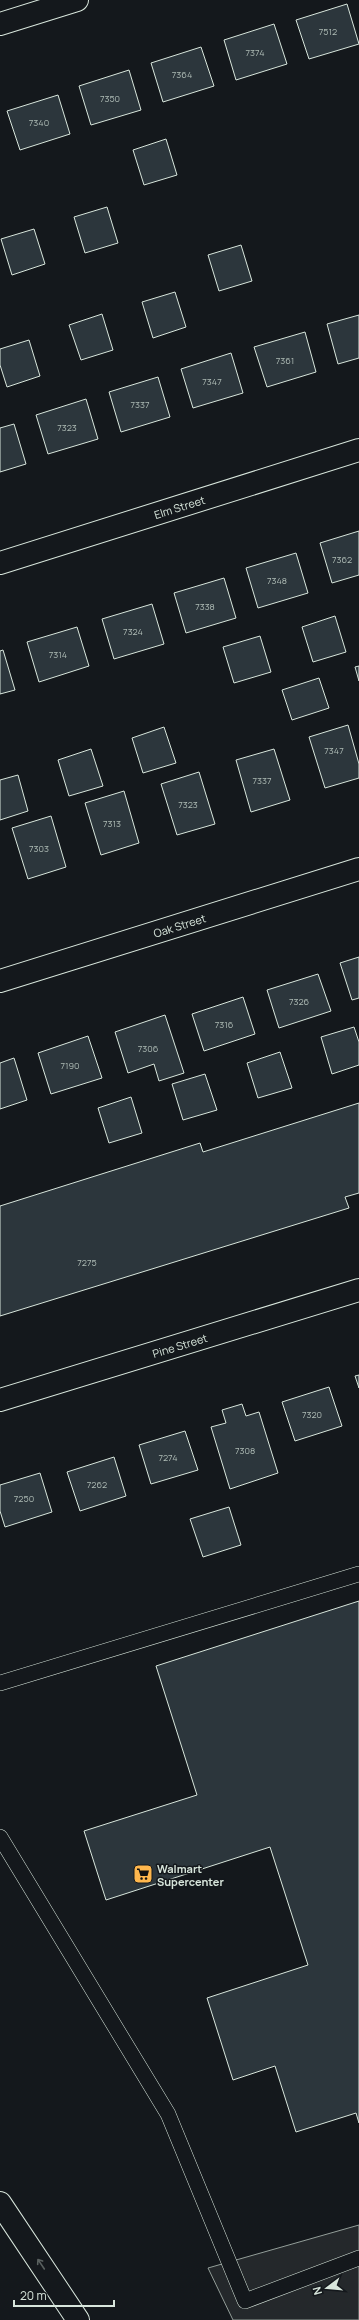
<svg xmlns="http://www.w3.org/2000/svg" width="359" height="2320" font-family="Manrope,sans-serif">
	<style>
		.parking { fill: #24282b; stroke: #939e99 }
		.building { fill: #2c363c; stroke: #d8e6dc }
		.lines { fill: none; stroke-linecap: round; stroke-linejoin: round }
		.lane-casing { stroke: #d8e6dc; stroke-width: 16 }
		.street-casing { stroke: #d8e6dc; stroke-width: 24 }
		.secondary-casing { stroke: #d8e6dc; stroke-width: 24 }
		.lane { stroke: #14181c; stroke-width: 15 }
		.street { stroke: #14181c; stroke-width: 22 }
		.secondary { stroke: #14181c; stroke-width: 22 }
		.oneway { stroke: #59605f }
		.labels { text-anchor: middle; dominant-baseline: central; stroke-width: 3; stroke-linejoin: round; paint-order: stroke }
		.number-label { font-size: 9px; fill: #adbab4 }
		.street-label { font-size: 11px; fill: #d8e6dc; stroke: #14181c }
		.poi-label { font-size: 11px; font-weight: bold; fill: #d8e6dc; stroke: #14181c; text-anchor: start }
	</style>
	<rect width="100%" height="100%" fill="#14181c"/>
	<path class="parking" d="M359,2225V2320H233L208,2268Z"/>
	<g class="building">
		<path d="M347,4L359,44L309,59L296,20Z"/>
		<path d="M274,24L287,64L236,80L224,40Z"/>
		<path d="M201,47L214,86L163,102L151,63Z"/>
		<path d="M129,70L141,110L91,125L79,86Z"/>
		<path d="M58,95L70,134L20,150L7,111Z"/>
		<path d="M166,139L177,175L144,185L133,150Z"/>
		<path d="M107,207L118,243L85,253L74,217Z"/>
		<path d="M34,229L45,264L12,275L1,239Z"/>
		<path d="M241,245L252,281L219,291L208,255Z"/>
		<path d="M175,292L186,327L153,338L142,302Z"/>
		<path d="M102,314L113,350L81,360L69,325Z"/>
		<path d="M359,315V358L338,364L327,324Z"/>
		<path d="M305,332L316,372L267,387L254,347Z"/>
		<path d="M29,340L40,376L7,387L0,365V349Z"/>
		<path d="M231,353L243,393L193,408L181,369Z"/>
		<path d="M158,377L170,417L121,432L109,392Z"/>
		<path d="M86,399L98,439L48,454L36,415Z"/>
		<path d="M14,424L26,464L0,472V428Z"/>
		<path d="M359,531V575L332,583L320,543Z"/>
		<path d="M296,553L308,593L258,608L246,568Z"/>
		<path d="M224,578L236,618L186,633L174,593Z"/>
		<path d="M152,604L164,644L114,659L102,619Z"/>
		<path d="M335,616L346,652L313,662L302,627Z"/>
		<path d="M77,627L89,666L39,682L27,642Z"/>
		<path d="M260,636L271,672L234,683L223,647Z"/>
		<path d="M3,650L15,690L0,694V651Z"/>
		<path d="M359,666V681L355,667Z"/>
		<path d="M319,678L329,708L292,720L282,690Z"/>
		<path d="M348,725L359,764V778L325,788L309,737Z"/>
		<path d="M164,727L176,763L143,773L132,738Z"/>
		<path d="M91,749L103,786L69,796L58,760Z"/>
		<path d="M274,749L290,800L251,812L236,760Z"/>
		<path d="M199,772L215,824L177,835L161,784Z"/>
		<path d="M18,775L28,811L0,820V780Z"/>
		<path d="M124,791L139,843L101,855L85,803Z"/>
		<path d="M51,816L66,867L28,879L12,828Z"/>
		<path d="M359,957V998L352,1000L340,963Z"/>
		<path d="M318,974L331,1011L279,1028L267,990Z"/>
		<path d="M243,997L255,1034L204,1051L192,1014Z"/>
		<path d="M165,1015L184,1073L159,1081L154,1064L128,1073L115,1032Z"/>
		<path d="M354,1027L359,1042V1065L332,1074L321,1037Z"/>
		<path d="M88,1036L102,1078L51,1094L38,1053Z"/>
		<path d="M280,1052L292,1088L258,1098L247,1063Z"/>
		<path d="M14,1058L27,1100L0,1109V1063Z"/>
		<path d="M205,1074L217,1110L183,1120L172,1084Z"/>
		<path d="M131,1097L142,1133L109,1143L98,1108Z"/>
		<path d="M359,1103V1193L345,1197L349,1208L0,1316V1206L200,1143L203,1152Z"/>
		<path d="M359,1375V1388L355,1376Z"/>
		<path d="M329,1387L342,1426L295,1441L282,1402Z"/>
		<path d="M242,1404L246,1416L259,1412L278,1473L230,1489L211,1427L226,1423L222,1410Z"/>
		<path d="M185,1431L198,1470L151,1484L139,1445Z"/>
		<path d="M114,1457L126,1496L80,1511L67,1472Z"/>
		<path d="M40,1473L52,1512L5,1527L0,1511V1485Z"/>
		<path d="M229,1507L241,1545L203,1557L190,1519Z"/>
		<path d="M359,1601V2123L356,2113L296,2132L275,2066L233,2080L207,1998L308,1965L270,1847L106,1900L84,1831L197,1795L156,1666Z"/>
	</g>
	<g class="lines">
		<g class="lane-casing">
			<g id="lane">
				<path d="M0,1683L359,1574"/>
				<path d="M0,1837L168,2114L245,2301L359,2258"/>
			</g>
		</g>
		<g class="street-casing">
			<g id="street">
				<path d="M0,24L77,0"/>
				<path id="s1" d="M0,563L359,450"/>
				<path id="s2" d="M0,981L359,869"/>
				<path id="s3" d="M0,1400L359,1290"/>
			</g>
		</g>
		<g class="secondary-casing">
			<path id="secondary" d="M0,2203L78,2320"/>
		</g>
		<use href="#lane" class="lane"/>
		<use href="#street" class="street"/>
		<use href="#secondary" class="secondary"/>
	</g>
	<defs><path id="oneway-shaft" d="M-6 0H5M1.5-3L5.5 0L1.5 3" fill="none" stroke-width="1.6" stroke-linecap="round" stroke-linejoin="round"/></defs>
	<use class="oneway" href="#oneway-shaft" transform="translate(41 2264) rotate(-124)"/>
	<defs>
		<g id="supermarket-square" transform="scale(1)"><rect x="-9" y="-9" width="18" height="18" rx="4" fill="#ffb74d" stroke="#14181c"/><path d="M-6-5.5h2.5l.6 2H6L4.5 2H-2.5L-4.4-4H-6ZM-1.5 3.2a1.3 1.3 0 1 0 .1 0ZM3 3.2a1.3 1.3 0 1 0 .1 0Z" fill="#111"/></g>
	</defs>
	<g fill-rule="evenodd">
		<use href="#supermarket-square" x="143" y="1874"/>
	</g>
	<g class="labels">
		<g class="number-label">
			<text x="328" y="31">7512</text>
			<text x="255" y="52">7374</text>
			<text x="182" y="74">7364</text>
			<text x="110" y="98">7350</text>
			<text x="39" y="122">7340</text>
			<text x="285" y="360">7361</text>
			<text x="212" y="381">7347</text>
			<text x="140" y="404">7337</text>
			<text x="67" y="427">7323</text>
			<text x="342" y="559">7362</text>
			<text x="277" y="580">7348</text>
			<text x="205" y="606">7338</text>
			<text x="133" y="631">7324</text>
			<text x="58" y="654">7314</text>
			<text x="334" y="750">7347</text>
			<text x="262" y="780">7337</text>
			<text x="188" y="804">7323</text>
			<text x="112" y="823">7313</text>
			<text x="39" y="848">7303</text>
			<text x="299" y="1001">7326</text>
			<text x="224" y="1024">7316</text>
			<text x="148" y="1048">7306</text>
			<text x="70" y="1065">7190</text>
			<text x="87" y="1262">7275</text>
			<text x="312" y="1414">7320</text>
			<text x="245" y="1450">7308</text>
			<text x="168" y="1457">7274</text>
			<text x="97" y="1484">7262</text>
			<text x="24" y="1498">7250</text>
		</g>
		<g class="street-label">
			<text stroke="none"><textPath href="#s1" startOffset="188">Elm Street</textPath></text>
			<text stroke="none"><textPath href="#s2" startOffset="188">Oak Street</textPath></text>
			<text stroke="none"><textPath href="#s3" startOffset="188">Pine Street</textPath></text>
		</g>
		<g class="poi-label">
			<text x="157" y="1868">Walmart<tspan x="157" dy="13">Supercenter</tspan></text>
		</g>
	</g>
	<g transform="translate(327 2288) rotate(254)" stroke="#14181c" stroke-width="3" paint-order="stroke">
	<path d="M0-3L7 15L0 10L-7 15Z" fill="#d8e6dc"/>
	<text y="-6" font-size="11" font-weight="bold" text-anchor="middle" fill="#d8e6dc">N</text>
	</g>
	<path d="M14 2300v6h100v-6" fill="none" stroke="#d8e6dc" stroke-width="2"/>
	<text x="20" y="2300" font-size="12" fill="#d8e6dc" stroke="#14181c" stroke-width="3" paint-order="stroke">20 m</text>
</svg>
